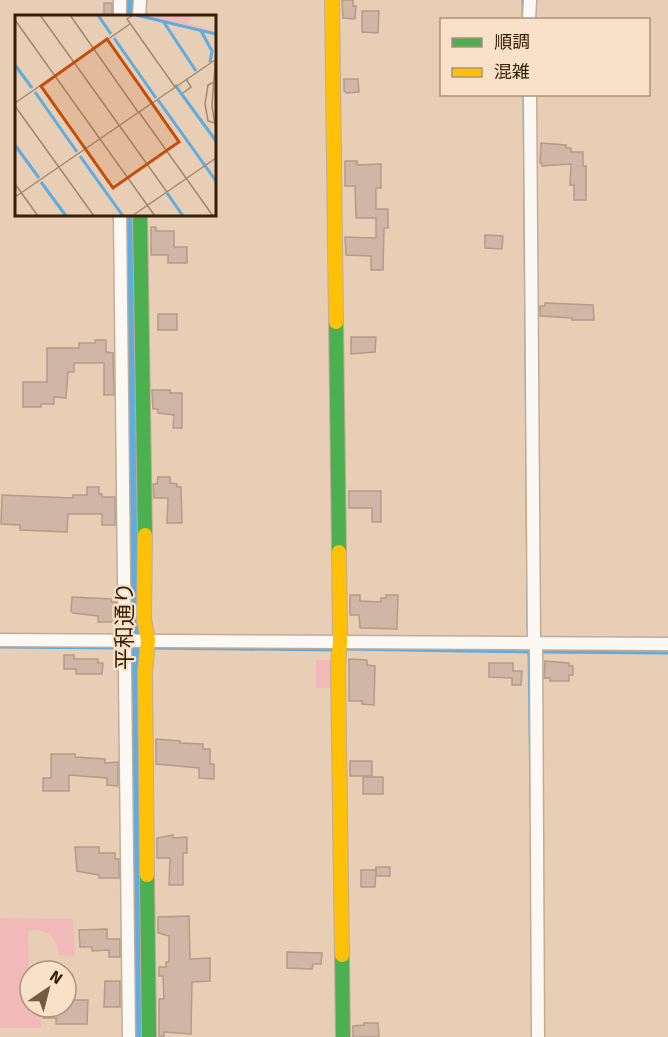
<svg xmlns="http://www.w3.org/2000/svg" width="668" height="1037" font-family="Signika,'Noto Sans JP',sans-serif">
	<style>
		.green { fill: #f1b9b7 }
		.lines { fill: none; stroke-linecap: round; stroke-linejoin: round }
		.stream { stroke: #5eace0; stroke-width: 3 }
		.river { stroke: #5eace0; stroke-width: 20 }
		.building { fill: #d0b6a4; stroke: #b49b8a; stroke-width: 1.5 }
		.street-casing { stroke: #c2ac95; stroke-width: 15 }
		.fast-casing { stroke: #c2ac95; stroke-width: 16 }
		.slow-casing { stroke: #c2ac95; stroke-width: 16 }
		.street { stroke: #fcf8f4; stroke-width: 12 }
		.fast { stroke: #4caf50; stroke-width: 14 }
		.slow { stroke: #ffc107; stroke-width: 14 }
		.labels { text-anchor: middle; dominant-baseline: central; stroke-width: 4.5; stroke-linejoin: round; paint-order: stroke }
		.street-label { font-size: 22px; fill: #351f06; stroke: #f8e0c9 }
		.inset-river { fill: none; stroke: #5eace0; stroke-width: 3 }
		.inset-road { fill: none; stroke: #a0886f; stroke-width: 1.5 }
		.view { fill: #c44d0b; fill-opacity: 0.15; stroke: #c44d0b; stroke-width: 3 }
		.inset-edge { fill: none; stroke: #351f06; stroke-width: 3 }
	</style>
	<rect width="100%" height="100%" fill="#e8ceb5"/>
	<g class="green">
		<rect x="316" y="660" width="15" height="28"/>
		<path d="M0,918L73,919L75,956L58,955V947L51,934C43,931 35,927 28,932L30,1007H40L41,1028H0Z"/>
	</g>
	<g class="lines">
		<g class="stream">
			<path d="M523,0V16"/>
			<path d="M524,94L528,629"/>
			<path d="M0,647L121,648"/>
			<path d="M128,648H142"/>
			<path d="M152,648L334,650"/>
			<path d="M344,649L532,652"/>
			<path d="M529,652L531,806"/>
			<path d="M539,652L668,653"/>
		</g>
		<g class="river">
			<path d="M129,0L130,16"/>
			<path d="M132,214L140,1037"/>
		</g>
	</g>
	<g class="building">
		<path d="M342,0H353V6H356L355,19L343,18Z"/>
		<rect x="104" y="3" width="8" height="13"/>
		<path d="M362,11H379L378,33L362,32Z"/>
		<path d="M344,79H358L359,92L347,93L344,91Z"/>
		<path d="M541,143L566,145V148H571V152H583V166H586V200H574V185H570L571,164L542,166V163H540Z"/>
		<path d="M345,161H357V165L381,164V188H376V209H388V228H384L383,270H371V256L346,255L345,237L376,238V218H356L355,186H345Z"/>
		<path d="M151,227H156V231H174V247H187V263H168V255H151Z"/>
		<path d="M485,235L503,236L502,249L485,248Z"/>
		<path d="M545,303L593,305L594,320H572V318L540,316V306H545Z"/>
		<rect x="158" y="314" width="19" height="16"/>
		<path d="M351,337H376L375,352L351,354Z"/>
		<path d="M95,340H106V352L113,353L114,395H104V363H74V372H68L66,398L54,397V404H41V407H23V382H47V348H79V343H95Z"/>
		<path d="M152,390H170V393H182V428H173L174,415L158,413V409H153Z"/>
		<path d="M158,477H170V483L177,484V487H181L182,523H167L168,498H154L153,484H157Z"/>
		<path d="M87,487H99V494H102V497H115V525H102V514H68L67,532L20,530V525L1,524L2,495L73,498V495H87Z"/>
		<path d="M349,491H381V522H372V508H349Z"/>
		<path d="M350,595H360V601L381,602V598H386V595H398L397,629L360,628L359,615H350Z"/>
		<path d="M72,597L111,599V602H116V622H98V616L73,613L71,611Z"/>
		<path d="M64,655H74V659H98V663H103L102,674H76V669H64Z"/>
		<path d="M349,659L367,660V665L375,666L374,705L362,704V701H349Z"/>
		<path d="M545,661L569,663V666H573V675H569V681H550V678H544Z"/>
		<path d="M489,663H513V671H522L521,685H512V678L489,677Z"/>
		<path d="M156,739L180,741V743L203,744V749H210V764H214V779L199,778V768L156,764Z"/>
		<path d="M51,754H75V757L105,759V763L118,762V786L107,785V778L69,775V791H43V778H51Z"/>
		<rect x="350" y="761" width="22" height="15"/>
		<rect x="363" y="777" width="20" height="17"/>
		<path d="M173,835V838L187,837V853H183V885H169L170,858H157V838Z"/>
		<path d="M75,847H99V853H115V859H119V878H99V875L77,871Z"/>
		<rect x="376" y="867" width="14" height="9"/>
		<path d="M361,870H376L375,887H361Z"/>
		<path d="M189,916L190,959L210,958V981L192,982L191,1034L164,1032V1036H159V999H164L163,976H159V967H166V962H169V936L158,933V917Z"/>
		<path d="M107,929V939H120V957H109V950L92,951V947H80L79,930Z"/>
		<path d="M287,952L322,953L321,964H313L312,969L287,968Z"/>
		<path d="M105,981H120V1007H104Z"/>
		<path d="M66,1000H88L87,1024H56V1018H43V1007H66Z"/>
		<path d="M364,1023H378L379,1037H353V1026L364,1025Z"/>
	</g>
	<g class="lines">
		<g class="street-casing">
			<g id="street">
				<path d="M120,16V0"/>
				<path d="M139,16L140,0"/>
				<path d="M529,20L530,0"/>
				<path d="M530,94L534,642"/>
				<path d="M120,214L129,1037"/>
				<path d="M0,640L668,644"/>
				<path d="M536,643L538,1037"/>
			</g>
		</g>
		<g class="fast-casing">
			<g id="fast">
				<path d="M140,214L145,535"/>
				<path d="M336,322L339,552"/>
				<path d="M147,875L149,1037"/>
				<path d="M342,955L343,1037"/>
			</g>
		</g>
		<g class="slow-casing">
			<g id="slow">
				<path d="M332,0L336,322"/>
				<path d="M145,535L144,619L148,640L145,672L147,875"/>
				<path d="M339,552L340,642L338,667L342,955"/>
			</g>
		</g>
		<use href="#street" class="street"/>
		<use href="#fast" class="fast"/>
		<use href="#slow" class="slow"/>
	</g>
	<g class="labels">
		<g class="street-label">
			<text transform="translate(124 626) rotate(-90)">平和通り</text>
		</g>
	</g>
	<g transform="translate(15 15)">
		<rect width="201" height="201" fill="#e8ceb5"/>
		<path d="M124,0H176L173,8L200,16Z" fill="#f1b9b7"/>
		<path class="inset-river" d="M83,0L96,19M121,0L201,19M148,6L181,56M185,14L197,36L195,47M99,23L141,83M0,50L17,73M160,70L201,126M20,77L62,137M143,85L201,166M0,130L24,163M65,141L108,201M26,167L51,201M152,178L168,201"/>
		<path class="inset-road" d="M25,0L152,177M55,0L123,97M118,0L112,4L160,72M0,5L140,201M201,37L197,91L201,116M199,67L193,70L190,89L193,106L200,108M168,78L176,72L171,64M0,88L115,9M0,91L79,201M124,97L198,201M0,169L23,201M0,182L200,45M117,201L201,143"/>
		<path class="view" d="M92,24L164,127L98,173L26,71Z"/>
		<rect width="201" height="201" class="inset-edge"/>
	</g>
	<rect x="440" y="18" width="210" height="78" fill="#f8e0c9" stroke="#aa937b" stroke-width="1.5"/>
	<rect x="452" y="38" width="30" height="9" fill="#4caf50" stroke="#aa937b" stroke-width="1.5"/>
	<text x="494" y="48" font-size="18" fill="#351f06">順調</text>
	<rect x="452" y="68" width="30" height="9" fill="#ffc107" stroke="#aa937b" stroke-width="1.5"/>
	<text x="494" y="78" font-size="18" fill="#351f06">混雑</text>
	<g transform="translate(48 989) rotate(35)"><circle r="28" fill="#f8e0c9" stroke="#aa937b" stroke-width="1.5"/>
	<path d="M0-4.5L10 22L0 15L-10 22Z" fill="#745c43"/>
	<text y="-9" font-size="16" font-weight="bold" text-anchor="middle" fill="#351f06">N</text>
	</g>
</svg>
